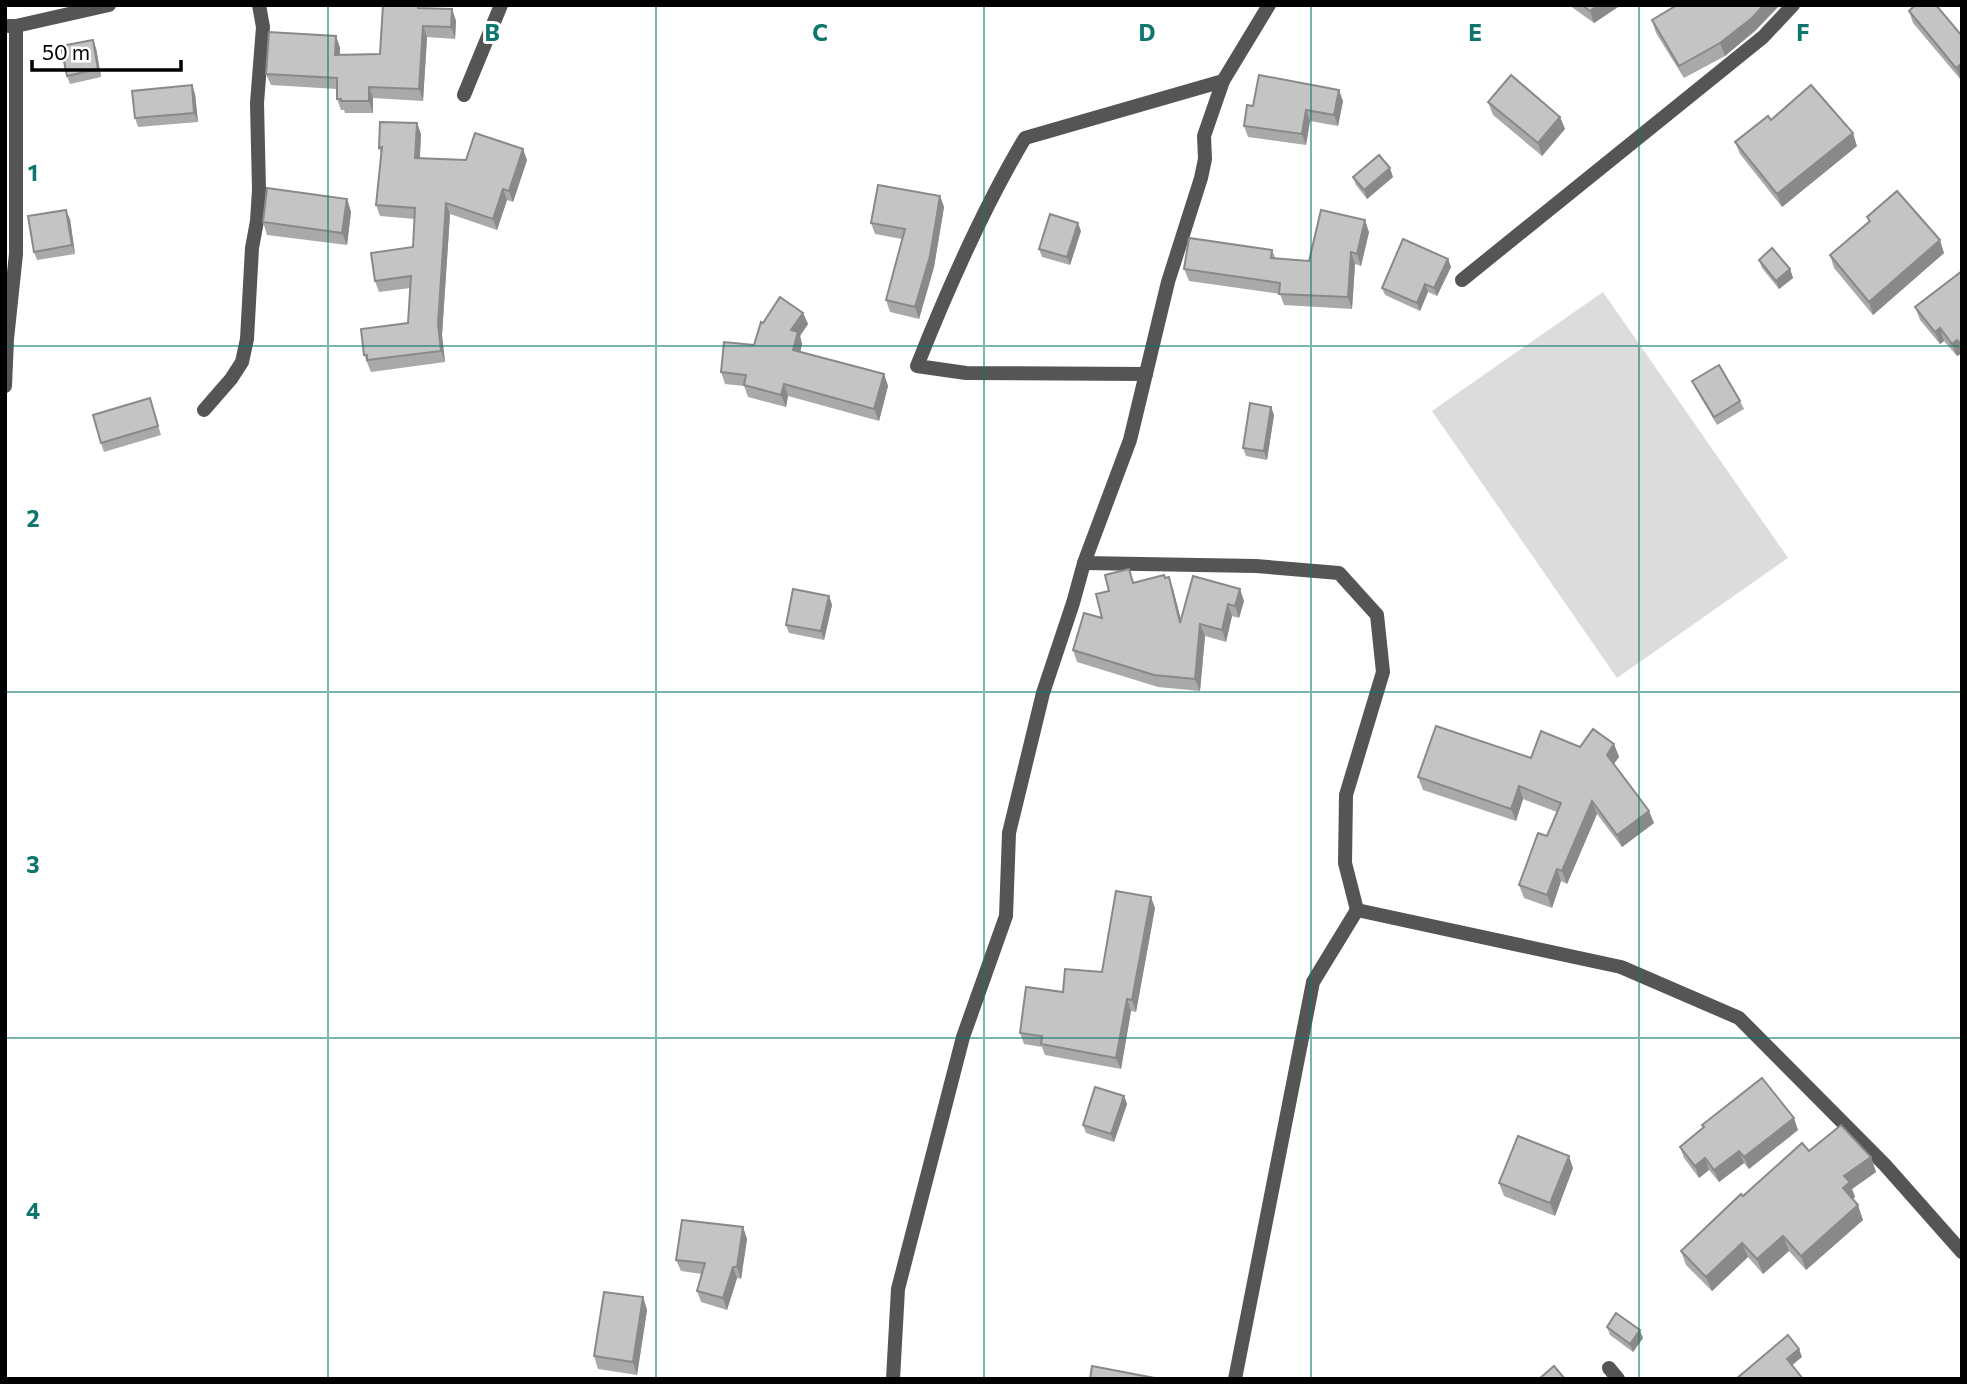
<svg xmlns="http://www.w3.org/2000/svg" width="1967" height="1384" font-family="Commissioner,sans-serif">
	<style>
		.green { fill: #dcdcdc }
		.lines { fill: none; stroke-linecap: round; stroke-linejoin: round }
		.street { stroke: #555; stroke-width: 14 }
		.wall { fill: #a9a9a9 }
		.shaded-wall { fill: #898989 }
		.building { fill: #c4c4c4; stroke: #898989; stroke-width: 2 }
		.grid { fill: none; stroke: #0f766e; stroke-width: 2; stroke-opacity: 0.55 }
		.grid-label { font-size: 23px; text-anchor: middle; font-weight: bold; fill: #0f766e; stroke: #fff; stroke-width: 6; stroke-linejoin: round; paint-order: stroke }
	</style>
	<rect width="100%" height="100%" fill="#fff"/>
	<path class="green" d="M1603,292L1788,558L1617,678L1432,411Z"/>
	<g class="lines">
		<g class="street">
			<path d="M5,26H16L109,5"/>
			<path d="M464,95L501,5"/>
			<path d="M1462,280L1763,37L1793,5"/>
			<path d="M1146,374L966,373L917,366C948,288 982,210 1025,138L1223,81"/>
			<path d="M5,386L7,339L16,254V26"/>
			<path d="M204,410L231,379L242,362L247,339L252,248L257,221L259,190L257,103L263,27L259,5"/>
			<path d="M1084,563L1256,566L1339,573L1377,615L1383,672L1346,795L1345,863L1357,910L1621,967L1739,1018L1885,1165L1962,1252"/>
			<path d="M1609,1368L1618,1379"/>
			<path d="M893,1379L898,1289L963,1037L1006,916L1009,833L1043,693L1073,603L1084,563L1130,440L1168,282L1201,178L1205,159L1204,136L1223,81L1269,5"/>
			<path d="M1235,1379L1313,982L1357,910"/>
		</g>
	</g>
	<g class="wall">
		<path d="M1569,5H1621L1594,23Z"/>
		<path d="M1936,5L1961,80L1913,23L1909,11Z"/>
		<path d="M423,8L452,9L456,21L455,39L427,37L423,101L373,98V113H345L344,110H341L337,99V89L271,85L266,74L336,36L340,48V55L380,54Z"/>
		<path d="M1652,20L1756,30L1725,56L1684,78L1656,33Z"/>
		<path d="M96,48L101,77L70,84L67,76Z"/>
		<path d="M195,94L198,122L138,127L135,118Z"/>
		<path d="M1343,101L1338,126L1310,121L1306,145L1248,137L1244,126L1253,106Z"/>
		<path d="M1488,102L1560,117L1565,129L1542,156L1493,115Z"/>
		<path d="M1771,120L1857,146L1782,207L1740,154L1735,142Z"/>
		<path d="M417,123L421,134L420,158L466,160H527L513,202L507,200L497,230L450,214L442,335L445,362L371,372L364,355L408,323L410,288L379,292L375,281L413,247L415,219L380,216L376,205L381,154L379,148Z"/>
		<path d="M1353,177H1393L1367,199L1356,185Z"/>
		<path d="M940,196L944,207L934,267L919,319L890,312L886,300L902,239L875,234L871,223Z"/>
		<path d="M347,199L351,212L347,245L267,235L263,222Z"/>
		<path d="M1867,217L1944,253L1873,315L1834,268L1830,255L1869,222Z"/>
		<path d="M70,219L75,254L37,260L34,252Z"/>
		<path d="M1081,231L1070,265L1042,257L1039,249Z"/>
		<path d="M1369,232L1361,266L1355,264L1352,309L1284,305L1280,294L1189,281L1184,269L1272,250L1276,259L1309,261Z"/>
		<path d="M1448,259L1451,267L1437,296L1428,292L1420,311L1385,295L1382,288Z"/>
		<path d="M1759,260L1790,269L1793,278L1779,289L1762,268Z"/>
		<path d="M1962,271V353L1957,356L1944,341L1940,344L1920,320L1915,307Z"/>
		<path d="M803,313L808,324L800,336L802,344L800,352L884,374L888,386L879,421L788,396L786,407L748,397L744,386L725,384L721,372L754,345L763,323Z"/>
		<path d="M1692,381L1740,401L1744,409L1717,425L1696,389Z"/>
		<path d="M150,398L161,435L104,452L101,443Z"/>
		<path d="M1271,407L1274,415L1267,460L1246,456L1243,448Z"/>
		<path d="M1193,576L1244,601L1239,618L1232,616L1226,642L1205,636L1200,691L1158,687L1077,662L1073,650L1134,583L1165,578L1173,589L1181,621Z"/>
		<path d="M829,596L832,605L824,640L789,633L786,625Z"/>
		<path d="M1614,744L1619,757L1614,764L1654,823L1622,847L1597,814L1567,884L1561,881L1552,908L1524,898L1519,885L1547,836L1557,812L1523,799L1516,821L1423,790L1418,777L1531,758L1580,747Z"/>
		<path d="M1155,908L1136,1012L1131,1011L1121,1069L1045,1055L1042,1047L1024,1044L1020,1033L1063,992L1102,972Z"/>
		<path d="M1124,1096L1127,1104L1114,1142L1086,1133L1083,1125Z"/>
		<path d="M1702,1125L1798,1130L1749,1169L1744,1163L1719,1182L1709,1170L1699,1178L1684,1158L1680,1147L1703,1128Z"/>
		<path d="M1809,1151L1871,1157L1876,1172L1852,1189L1855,1197L1852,1199L1863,1220L1806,1270L1789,1251L1763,1274L1748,1257L1712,1291L1686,1265L1681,1251L1743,1196Z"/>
		<path d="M1573,1168L1555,1216L1504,1196L1499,1183Z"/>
		<path d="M743,1227L747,1239L741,1279L737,1278L727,1310L701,1302L697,1291L702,1274L681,1271L676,1260Z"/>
		<path d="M643,1297L647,1310L637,1375L598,1369L594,1356Z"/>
		<path d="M1607,1327L1643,1338L1633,1352L1610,1335Z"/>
	</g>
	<g class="shaded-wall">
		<path d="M1598,5H1621L1594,23L1590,11Z"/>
		<path d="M1764,5H1780L1756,30L1725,56L1720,43Z"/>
		<path d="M452,9L456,21L455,39L451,27Z"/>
		<path d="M423,26L427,37L423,101L419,89Z"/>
		<path d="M336,36L340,48L339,66L335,55Z"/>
		<path d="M93,40L96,48L101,77L98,69Z"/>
		<path d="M1962,63V80H1961L1956,68Z"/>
		<path d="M192,85L195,94L198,122L194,113Z"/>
		<path d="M369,87L373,98V113L369,101Z"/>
		<path d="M1339,90L1343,101L1338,126L1334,115Z"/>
		<path d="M1306,110L1310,121L1306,145L1302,134Z"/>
		<path d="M1560,117L1565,129L1542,156L1538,143Z"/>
		<path d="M417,123L421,134L419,169L415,158Z"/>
		<path d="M1853,133L1857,146L1782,207L1777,194Z"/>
		<path d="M523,149L527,160L513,202L509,191Z"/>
		<path d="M1390,168L1393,177L1367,199L1364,190Z"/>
		<path d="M503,189L507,200L497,230L493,219Z"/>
		<path d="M940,196L944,207L934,267L919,319L915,307Z"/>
		<path d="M347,199L351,212L347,245L342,233Z"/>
		<path d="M446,203L450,214L442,335L445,362L441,351L438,324Z"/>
		<path d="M66,210L70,219L75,254L72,245Z"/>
		<path d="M1365,220L1369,232L1361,266L1357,254Z"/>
		<path d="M1078,223L1081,231L1070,265L1067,257Z"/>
		<path d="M1940,240L1944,253L1873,315L1869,302Z"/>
		<path d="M1351,252L1355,264L1352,309L1348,297Z"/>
		<path d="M1448,259L1451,267L1437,296L1434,288Z"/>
		<path d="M1790,269L1793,278L1779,289L1776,281Z"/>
		<path d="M1425,284L1428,292L1420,311L1417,303Z"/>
		<path d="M803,313L808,324L800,336L802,344L798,362L793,350L791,330Z"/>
		<path d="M1940,328L1944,341L1940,344L1935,332Z"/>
		<path d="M1957,340L1962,353L1957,356L1952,344Z"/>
		<path d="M884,374L888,386L879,421L874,409Z"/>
		<path d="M784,384L788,396L786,407L781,395Z"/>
		<path d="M1271,407L1274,415L1267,460L1264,451Z"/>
		<path d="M1169,577L1173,589L1185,635L1180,623Z"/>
		<path d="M1240,589L1244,601L1239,618L1235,606Z"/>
		<path d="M829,596L832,605L824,640L821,631Z"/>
		<path d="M1228,604L1232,616L1226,642L1222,630Z"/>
		<path d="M1200,624L1205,636L1200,691L1195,679Z"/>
		<path d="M1614,744L1619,757L1611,767L1607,755Z"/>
		<path d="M1519,786L1523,799L1516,821L1511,809Z"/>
		<path d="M1592,801L1597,814L1567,884L1562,871Z"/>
		<path d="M1649,811L1654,823L1622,847L1617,835Z"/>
		<path d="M1557,869L1561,881L1552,908L1547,895Z"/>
		<path d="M1151,897L1155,908L1136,1012L1132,1000Z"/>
		<path d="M1127,999L1131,1011L1121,1069L1116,1058Z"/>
		<path d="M1124,1096L1127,1104L1114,1142L1111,1134Z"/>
		<path d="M1794,1118L1798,1130L1749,1169L1744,1157Z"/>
		<path d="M1739,1151L1744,1163L1719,1182L1714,1170Z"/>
		<path d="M1569,1156L1573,1168L1555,1216L1550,1203Z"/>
		<path d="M1871,1157L1876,1172L1852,1189L1855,1197L1848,1203L1843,1188L1844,1176Z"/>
		<path d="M1705,1158L1709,1170L1699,1178L1695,1166Z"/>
		<path d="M1858,1205L1863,1220L1806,1270L1801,1256Z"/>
		<path d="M743,1227L747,1239L741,1279L737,1267Z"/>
		<path d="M1783,1236L1789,1251L1763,1274L1757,1259Z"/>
		<path d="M1742,1243L1748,1257L1712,1291L1706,1277Z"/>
		<path d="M733,1267L737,1278L727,1310L723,1298Z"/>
		<path d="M643,1297L647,1310L637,1375L633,1362Z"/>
		<path d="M1640,1330L1643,1338L1633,1352L1630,1344Z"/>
		<path d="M1799,1349L1802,1357L1790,1367L1787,1359Z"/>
	</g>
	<g class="building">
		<path d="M383,5H418V8L452,9L451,27L423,26L419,89L369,87V101H341V99H337V78L266,74L269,32L336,36L335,55L380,54Z"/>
		<path d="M1582,5H1598L1590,11Z"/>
		<path d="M1677,5H1764L1752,18L1720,43L1679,66L1652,20Z"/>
		<path d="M1915,5H1936L1962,36V63L1956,68L1909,11Z"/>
		<path d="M93,40L98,69L67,76L61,46Z"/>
		<path d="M1259,75L1339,90L1334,115L1306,110L1302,134L1244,126L1247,105L1253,106Z"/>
		<path d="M1511,75L1560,117L1538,143L1488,102Z"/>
		<path d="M192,85L194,113L135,118L132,91Z"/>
		<path d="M1811,85L1853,133L1777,194L1735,142L1768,116L1771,120Z"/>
		<path d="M380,122L417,123L415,158L466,160L475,133L523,149L509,191L503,189L493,219L446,203L438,324L441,351L367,360V355H364L361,329L408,323L411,276L375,281L371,253L413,247L415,208L376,205L382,147L379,148Z"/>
		<path d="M1379,155L1390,168L1364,190L1353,177Z"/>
		<path d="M878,185L940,196L930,256L915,307L886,300L905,229L871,223Z"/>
		<path d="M267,188L347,199L342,233L263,222Z"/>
		<path d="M1897,191L1940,240L1869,302L1830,255L1870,221L1867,217Z"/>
		<path d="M66,210L72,245L34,252L28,216Z"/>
		<path d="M1321,210L1365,220L1357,254L1351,252L1348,297L1279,294L1280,283L1184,269L1189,238L1272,250L1271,258L1309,261Z"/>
		<path d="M1050,214L1078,223L1067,257L1039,249Z"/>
		<path d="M1403,239L1448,259L1434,288L1425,284L1417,303L1382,288Z"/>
		<path d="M1772,248L1790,269L1776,281L1759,260Z"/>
		<path d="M1962,271V346L1957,340L1952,344L1940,328L1935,332L1915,307Z"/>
		<path d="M780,297L803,313L791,330L798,332L793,350L884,374L874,409L784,384L781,395L744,385L746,375L721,372L724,342L754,345L761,322L763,323Z"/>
		<path d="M1719,365L1740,401L1714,417L1692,381Z"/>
		<path d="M150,398L158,426L101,443L93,415Z"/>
		<path d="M1250,403L1271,407L1264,451L1243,448Z"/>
		<path d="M1129,569L1133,583L1164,575L1165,578L1169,577L1180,623L1193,576L1240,589L1235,606L1228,604L1222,630L1200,624L1195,679L1154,675L1073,650L1084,613L1102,618L1096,594L1109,591L1105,575Z"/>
		<path d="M793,589L829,596L821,631L786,625Z"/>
		<path d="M1436,726L1531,758L1541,731L1580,747L1593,729L1614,744L1607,755L1649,811L1617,835L1592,801L1562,871L1557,869L1547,895L1519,885L1538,833L1547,836L1561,803L1519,786L1511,809L1418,777Z"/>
		<path d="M1116,891L1151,897L1132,1000L1127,999L1116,1058L1041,1044L1042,1036L1020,1033L1026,987L1063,992L1065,969L1102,972Z"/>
		<path d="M1762,1078L1794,1118L1744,1157L1739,1151L1714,1170L1705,1158L1695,1166L1680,1147L1704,1127L1702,1125Z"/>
		<path d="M1095,1087L1124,1096L1111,1134L1083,1125Z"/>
		<path d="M1841,1125L1871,1157L1844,1176L1850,1182L1843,1188L1858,1205L1801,1256L1783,1236L1757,1259L1742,1243L1706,1277L1681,1251L1741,1194L1743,1196L1802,1143L1809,1151Z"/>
		<path d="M1518,1136L1569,1156L1550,1203L1499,1183Z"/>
		<path d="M682,1220L743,1227L737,1267H733L723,1298L697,1291L705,1263L676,1260Z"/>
		<path d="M604,1292L643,1297L633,1362L594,1356Z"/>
		<path d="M1616,1313L1640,1330L1630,1344L1607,1327Z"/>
		<path d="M1788,1335L1799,1349L1787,1359L1803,1379H1736Z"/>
		<path d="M1092,1366L1160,1379H1090Z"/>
		<path d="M1554,1366L1565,1379H1539Z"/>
	</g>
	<path class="grid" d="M328,5V1379M656,5V1379M984,5V1379M1311,5V1379M1639,5V1379M5,346H1962M5,692H1962M5,1038H1962"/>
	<g class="grid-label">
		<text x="492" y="41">B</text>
		<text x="820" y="41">C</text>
		<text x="1147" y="41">D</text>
		<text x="1475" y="41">E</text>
		<text x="1803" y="41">F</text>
		<text x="33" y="181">1</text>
		<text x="33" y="527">2</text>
		<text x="33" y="873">3</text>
		<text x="33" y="1219">4</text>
	</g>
	<rect width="1967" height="1384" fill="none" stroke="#000000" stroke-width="14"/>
	<path d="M32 60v10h149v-10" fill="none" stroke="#000000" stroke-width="3.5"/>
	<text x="42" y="60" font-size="21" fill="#000000" stroke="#ffffff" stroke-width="5" paint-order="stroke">50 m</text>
</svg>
